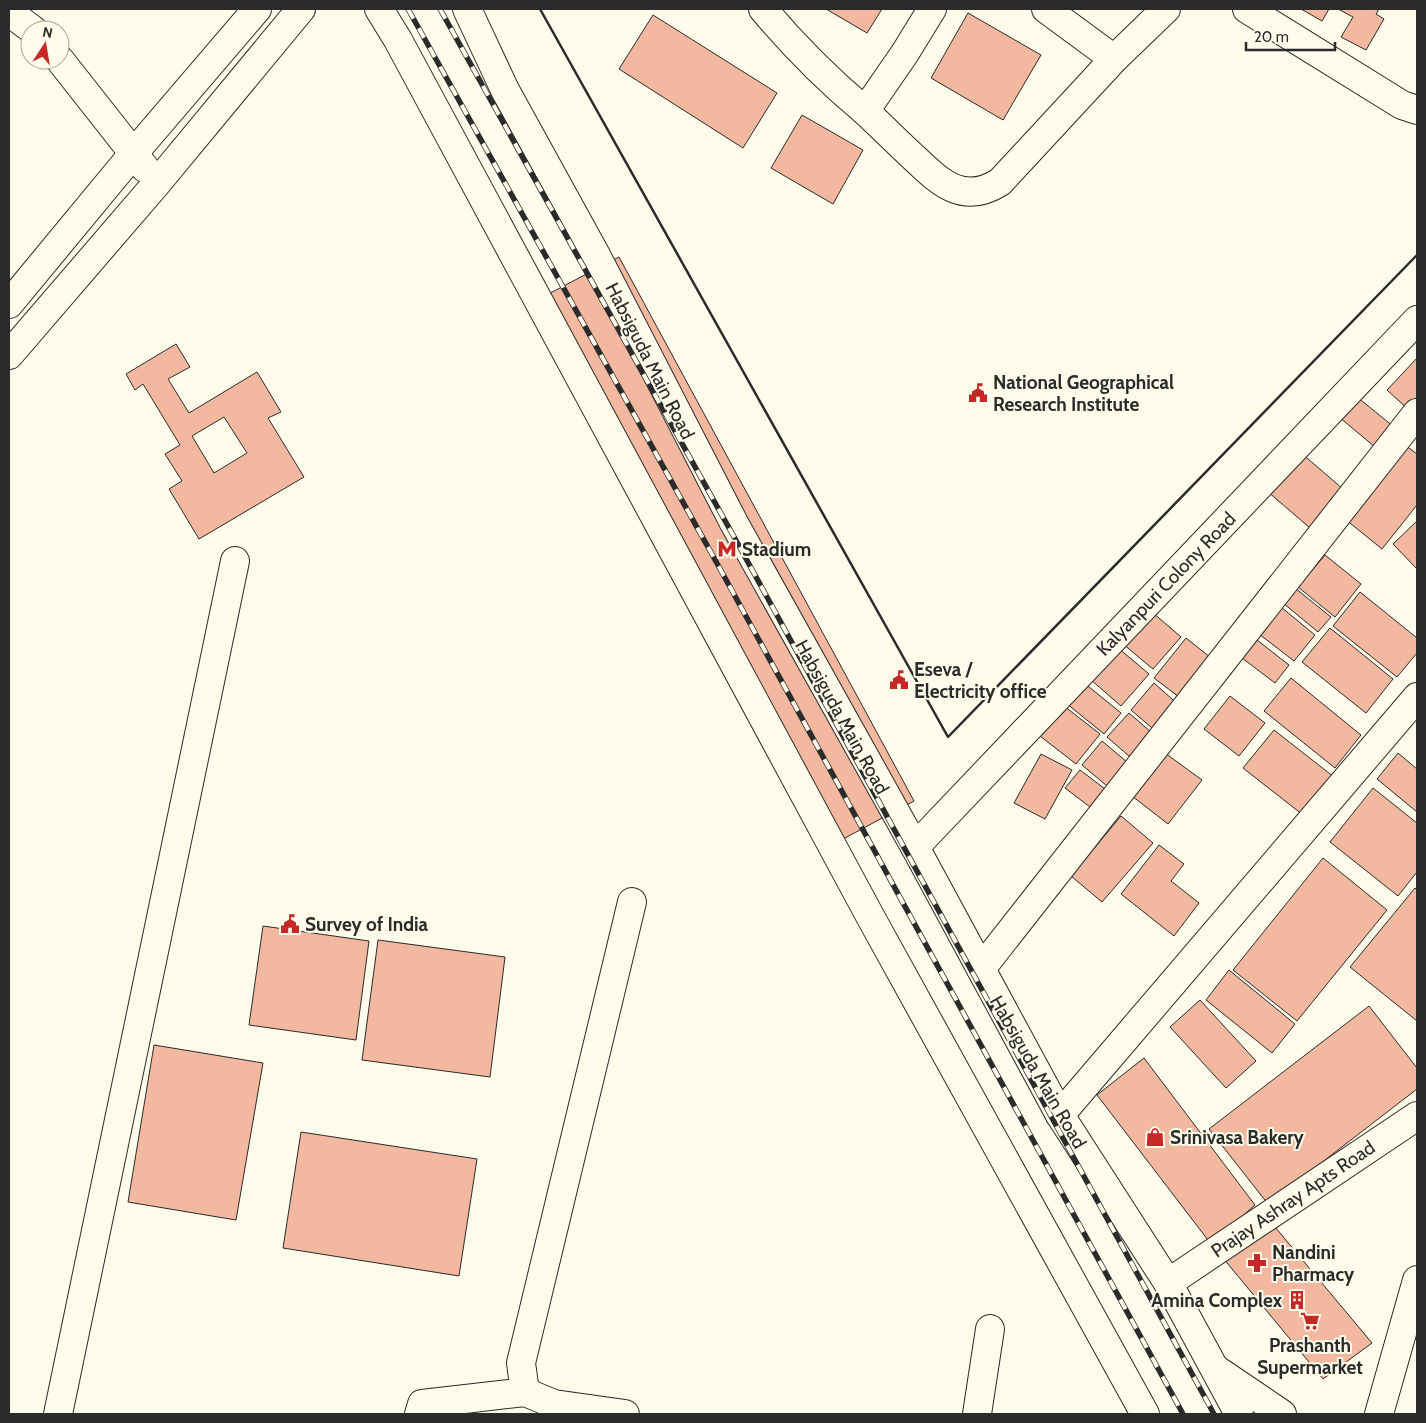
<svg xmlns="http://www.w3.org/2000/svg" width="1426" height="1423" font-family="Cabin,sans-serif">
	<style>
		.building { fill: #f2b8a0; stroke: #2b2b2b; fill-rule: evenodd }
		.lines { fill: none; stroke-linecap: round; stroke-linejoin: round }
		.minor-casing { stroke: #2b2b2b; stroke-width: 30 }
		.major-casing { stroke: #2b2b2b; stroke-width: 30 }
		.minor { stroke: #fdfbea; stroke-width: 28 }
		.major { stroke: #fdfbea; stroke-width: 28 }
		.rail-casing { stroke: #2b2b2b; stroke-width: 5.5 }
		.rail { stroke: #fdfbea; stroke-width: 4; stroke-dasharray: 11; stroke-linecap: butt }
		.wall { stroke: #2b2b2b; stroke-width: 2.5 }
		.labels { text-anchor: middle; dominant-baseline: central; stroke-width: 4; stroke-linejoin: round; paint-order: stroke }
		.street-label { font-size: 19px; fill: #2b2b2b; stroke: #fdfbea }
		.poi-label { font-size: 19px; font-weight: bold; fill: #2b2b2b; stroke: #fdfbea; text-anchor: start }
	</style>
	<rect width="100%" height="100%" fill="#fdfbea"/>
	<g class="building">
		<path d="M826,9H882L867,33Z"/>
		<path d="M1301,9H1329L1322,21Z"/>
		<path d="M1338,9H1379L1376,14L1384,19L1366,50L1341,37L1353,17Z"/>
		<path d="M968,13L1041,55L1003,120L931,78Z"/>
		<path d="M653,15L777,93L743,148L619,69Z"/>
		<path d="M802,115L863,150L833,204L771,168Z"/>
		<path d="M619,257L914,801L830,846L535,301Z"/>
		<path d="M176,344L190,367L168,379L189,413L257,372L281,412L268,418L304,477L199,539L169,489L182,481L165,454L180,445L143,384L135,390L126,374ZM224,417L247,453L214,473L192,436Z"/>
		<path d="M1417,358V403L1410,411L1387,390Z"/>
		<path d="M1357,397L1399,431L1381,452L1339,417Z"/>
		<path d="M1405,445L1417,454V505L1382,549L1345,519Z"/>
		<path d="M1300,452L1350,495L1317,534L1267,491Z"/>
		<path d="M1417,521V569L1393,544Z"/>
		<path d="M1325,555L1361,584L1335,617L1298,587Z"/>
		<path d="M1295,588L1331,617L1318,632L1283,603Z"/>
		<path d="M1360,592L1417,638V653L1397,677L1333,626Z"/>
		<path d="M1281,607L1315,635L1294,661L1259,634Z"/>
		<path d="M1152,612L1181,637L1153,669L1123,644Z"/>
		<path d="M1330,628L1393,679L1366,713L1302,662Z"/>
		<path d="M1186,638L1215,661L1183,700L1154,678Z"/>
		<path d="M1257,640L1289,665L1275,683L1242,658Z"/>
		<path d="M1117,647L1149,674L1121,706L1090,679Z"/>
		<path d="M1291,678L1361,735L1335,768L1264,711Z"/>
		<path d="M1083,682L1121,713L1104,734L1066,703Z"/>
		<path d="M1154,683L1182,708L1159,734L1131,710Z"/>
		<path d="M1230,696L1265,723L1239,756L1204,729Z"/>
		<path d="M1064,706L1100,734L1076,764L1040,736Z"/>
		<path d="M1129,713L1159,739L1137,763L1107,737Z"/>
		<path d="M1274,730L1334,777L1303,815L1243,768Z"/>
		<path d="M1102,741L1133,767L1113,791L1082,765Z"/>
		<path d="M1165,753L1202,780L1168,824L1132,796Z"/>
		<path d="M1398,753L1417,769V812L1377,779Z"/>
		<path d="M1041,754L1072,770L1045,819L1014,803Z"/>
		<path d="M1080,770L1109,792L1094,810L1065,788Z"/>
		<path d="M1373,788L1417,823V872L1398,896L1330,842Z"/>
		<path d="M1121,816L1153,843L1102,902L1071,876Z"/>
		<path d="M1159,845L1184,864L1171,881L1199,903L1174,936L1121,894Z"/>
		<path d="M1323,858L1387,910L1297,1021L1233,970Z"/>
		<path d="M1415,888L1417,890V1021L1350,967Z"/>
		<path d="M263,926L369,941L356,1040L249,1025Z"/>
		<path d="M378,940L505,957L490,1077L362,1060Z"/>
		<path d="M1229,970L1295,1024L1272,1053L1206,1000Z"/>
		<path d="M1200,1000L1256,1061L1226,1088L1170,1027Z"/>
		<path d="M1369,1006L1417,1068V1089L1268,1204L1209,1129Z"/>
		<path d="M154,1045L263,1063L236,1220L128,1202Z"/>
		<path d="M1144,1058L1255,1205L1211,1244L1097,1095Z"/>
		<path d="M301,1132L477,1159L459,1276L283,1248Z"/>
		<path d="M1270,1221L1372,1343L1323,1379L1223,1258Z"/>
	</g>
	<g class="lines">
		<g class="minor-casing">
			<g id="minor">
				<path d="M763,9C794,46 828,80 865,111L905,53L932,9"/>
				<path d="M1046,9L1114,59"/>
				<path d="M1247,9L1402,105L1417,110"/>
				<path d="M9,12L33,30"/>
				<path d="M60,60L145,168"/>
				<path d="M865,111C880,125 895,140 910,154C937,179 961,207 1000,182L1114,59L1166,9"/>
				<path d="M9,304L133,154L257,9"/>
				<path d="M9,355L157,183L301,9"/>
				<path d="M915,847L1417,320"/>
				<path d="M981,969L1417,413"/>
				<path d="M1060,1115L1417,697"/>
				<path d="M1168,1283L1417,1116"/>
				<path d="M58,1414L235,561"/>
				<path d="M419,1414L422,1404L525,1392"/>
				<path d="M625,1414L554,1404L525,1392L521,1363L632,902"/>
				<path d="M977,1414L990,1329"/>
				<path d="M1379,1414L1417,1280"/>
			</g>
		</g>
		<g class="major-casing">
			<g id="major">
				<path d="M379,9L398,40L870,916L1145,1414"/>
				<path d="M467,9L505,90L597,257L734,523L915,847L1060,1115L1168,1283L1239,1414"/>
				<path d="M1217,1370L1282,1414"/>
			</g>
		</g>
		<use href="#minor" class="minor"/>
		<use href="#major" class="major"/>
		<g class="rail-casing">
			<g id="rail">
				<path d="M408,9L713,556L1183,1414"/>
				<path d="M440,9L738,544L1214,1414"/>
			</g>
		</g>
		<use href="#rail" class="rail"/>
		<path class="wall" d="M540,9L948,737L1417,255"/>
	</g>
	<defs>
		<g id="civic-bare" transform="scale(1.5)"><path d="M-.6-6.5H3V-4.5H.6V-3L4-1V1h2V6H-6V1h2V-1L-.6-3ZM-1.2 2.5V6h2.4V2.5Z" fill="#c62828" stroke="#fdfbea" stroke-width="2.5" paint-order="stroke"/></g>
		<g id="metro-bare" transform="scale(1.5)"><path d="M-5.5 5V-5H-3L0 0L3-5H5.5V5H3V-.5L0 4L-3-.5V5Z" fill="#c62828" stroke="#fdfbea" stroke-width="2.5" paint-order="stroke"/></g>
		<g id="shop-bare" transform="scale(1.5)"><path d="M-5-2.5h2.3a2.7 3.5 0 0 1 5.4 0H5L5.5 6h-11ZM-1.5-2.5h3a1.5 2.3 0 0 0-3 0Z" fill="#c62828" stroke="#fdfbea" stroke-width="2.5" paint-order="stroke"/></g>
		<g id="pharmacy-bare" transform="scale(1.5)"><path d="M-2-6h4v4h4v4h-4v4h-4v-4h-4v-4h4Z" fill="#c62828" stroke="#fdfbea" stroke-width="2.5" paint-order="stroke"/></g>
		<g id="building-bare" transform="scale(1.5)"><path d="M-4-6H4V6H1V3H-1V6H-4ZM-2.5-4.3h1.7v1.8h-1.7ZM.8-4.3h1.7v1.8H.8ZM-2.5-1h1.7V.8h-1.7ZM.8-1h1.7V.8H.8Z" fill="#c62828" stroke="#fdfbea" stroke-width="2.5" paint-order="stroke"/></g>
		<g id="supermarket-bare" transform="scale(1.5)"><path d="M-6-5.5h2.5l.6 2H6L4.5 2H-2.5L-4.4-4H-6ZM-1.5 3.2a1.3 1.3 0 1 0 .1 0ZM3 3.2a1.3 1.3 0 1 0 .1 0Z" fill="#c62828" stroke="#fdfbea" stroke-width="2.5" paint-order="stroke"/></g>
	</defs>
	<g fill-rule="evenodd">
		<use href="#civic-bare" x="978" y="393"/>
		<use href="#metro-bare" x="727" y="549"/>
		<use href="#civic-bare" x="899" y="680"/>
		<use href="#civic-bare" x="290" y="924"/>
		<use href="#shop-bare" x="1155" y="1137"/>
		<use href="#pharmacy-bare" x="1257" y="1263"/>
		<use href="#building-bare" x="1297" y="1300"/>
		<use href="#supermarket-bare" x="1310" y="1321"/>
	</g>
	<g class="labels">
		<g class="street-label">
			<text transform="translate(650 361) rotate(63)">Habsiguda Main Road</text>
			<text transform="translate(1166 584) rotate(-46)">Kalyanpuri Colony Road</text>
			<text transform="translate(842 717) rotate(61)">Habsiguda Main Road</text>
			<text transform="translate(1038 1072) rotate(60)">Habsiguda Main Road</text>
			<text transform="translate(1293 1199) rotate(-34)">Prajay Ashray Apts Road</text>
		</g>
		<g class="poi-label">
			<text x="993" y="382">National Geographical<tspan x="993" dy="22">Research Institute</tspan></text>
			<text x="742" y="549">Stadium</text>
			<text x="914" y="669">Eseva /<tspan x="914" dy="22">Electricity office</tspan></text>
			<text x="305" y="924">Survey of India</text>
			<text x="1170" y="1137">Srinivasa Bakery</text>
			<text x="1272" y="1252">Nandini<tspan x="1272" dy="22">Pharmacy</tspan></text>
			<text x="1282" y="1300" text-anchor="end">Amina Complex</text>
			<text x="1310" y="1345" text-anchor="middle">Prashanth<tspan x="1310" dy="22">Supermarket</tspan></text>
		</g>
	</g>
	<rect width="1426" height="1423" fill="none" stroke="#2b2b2b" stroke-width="20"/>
	<g transform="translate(45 45) rotate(12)"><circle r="24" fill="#fdfbea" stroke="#a9a89e"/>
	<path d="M0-4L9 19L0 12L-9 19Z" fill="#c62828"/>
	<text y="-8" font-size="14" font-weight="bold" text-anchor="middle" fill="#2b2b2b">N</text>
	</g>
	<path d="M1246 42v8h89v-8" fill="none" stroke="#2b2b2b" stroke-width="2.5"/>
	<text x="1254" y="42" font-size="15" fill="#2b2b2b" stroke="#fdfbea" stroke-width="4" paint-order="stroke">20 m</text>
</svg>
